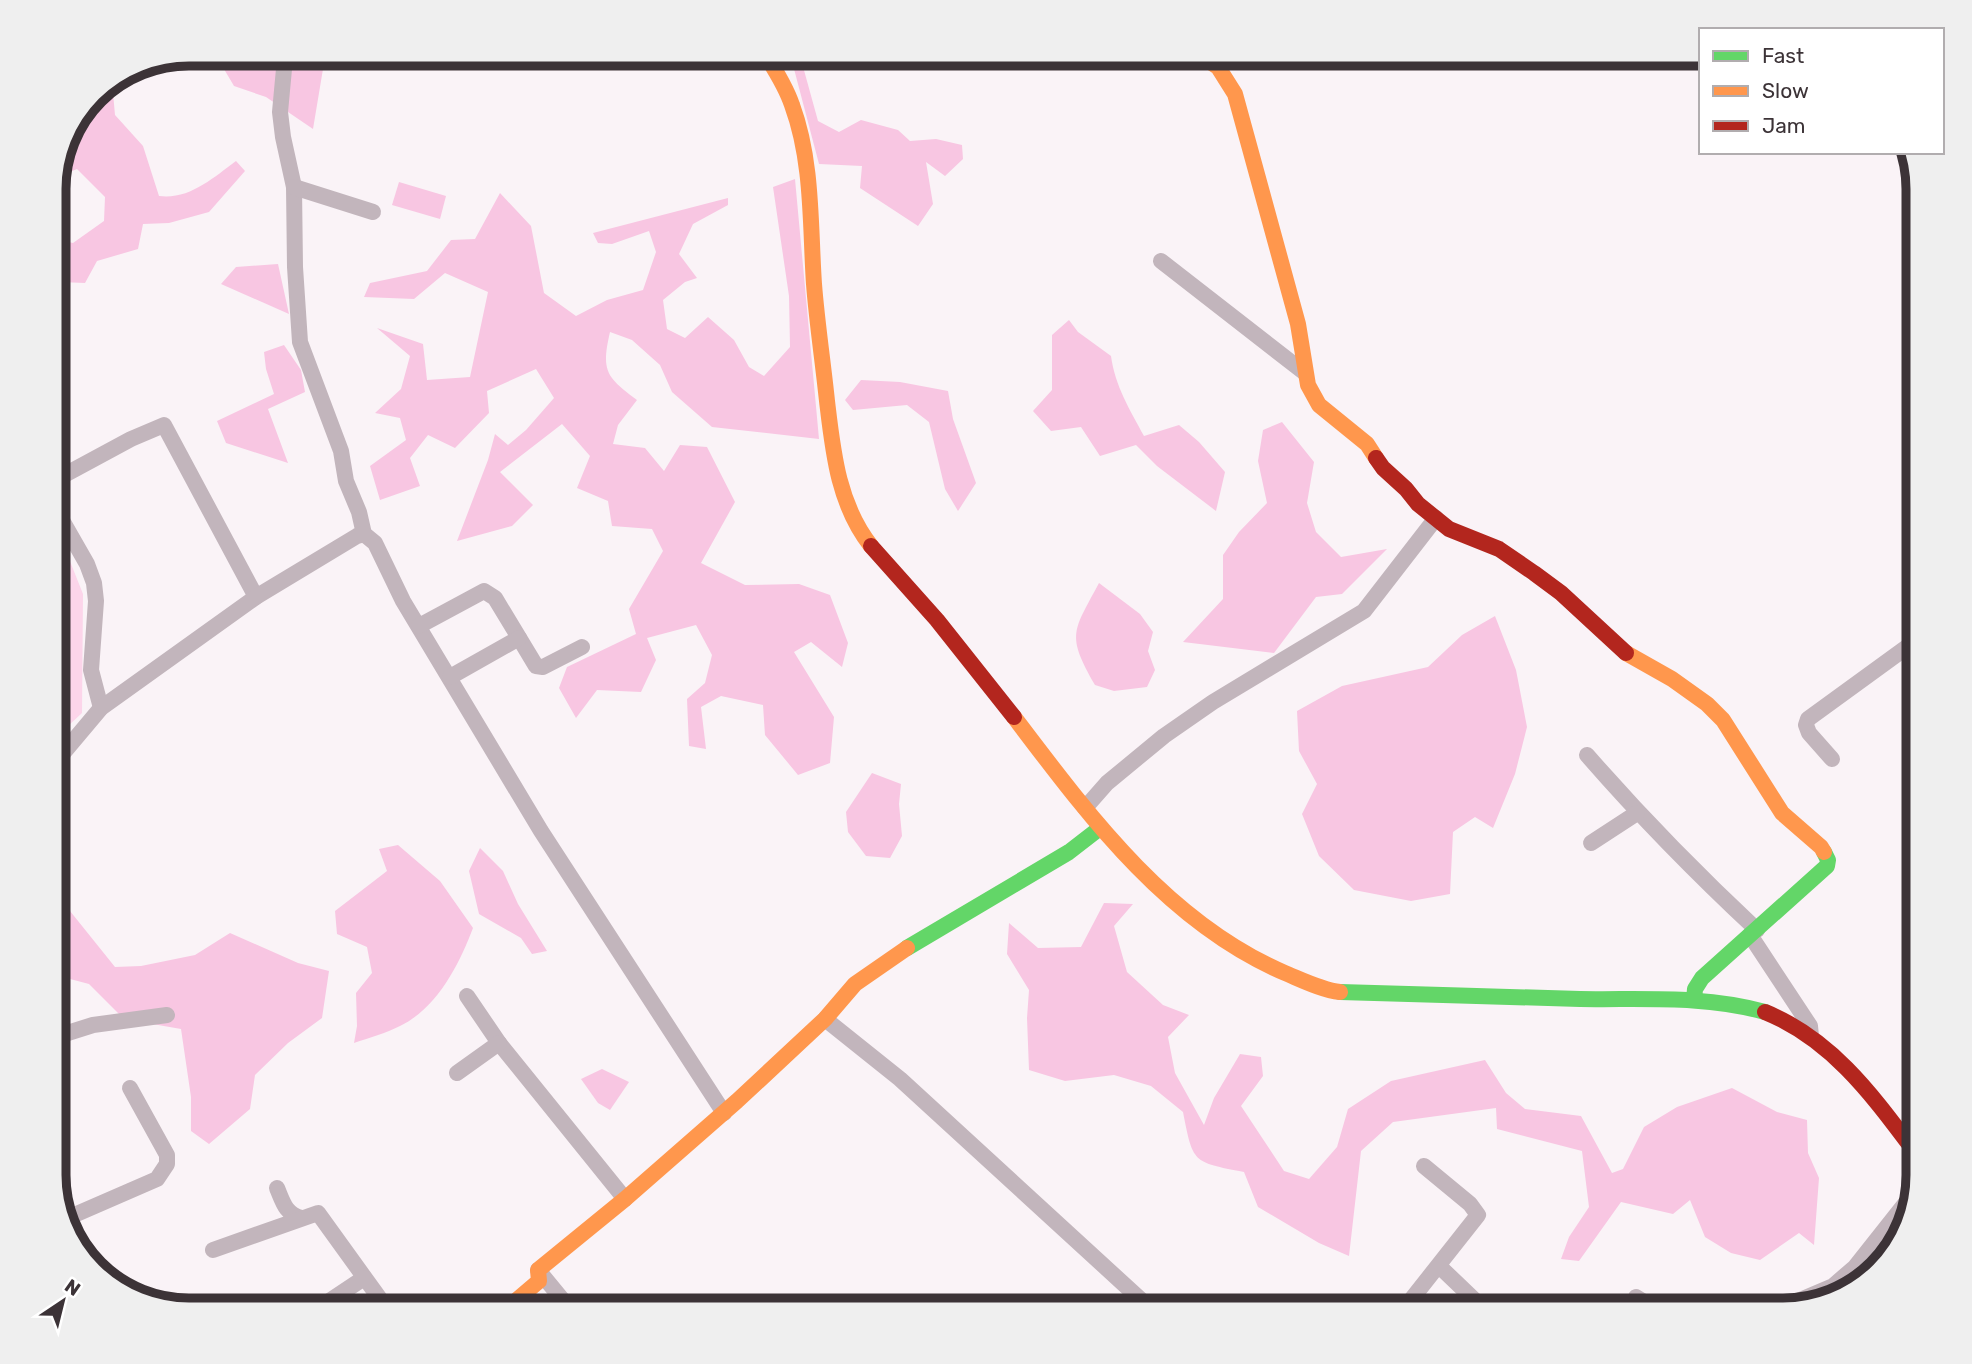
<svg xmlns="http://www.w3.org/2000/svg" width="1972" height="1364" font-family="Rubik,sans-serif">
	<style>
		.green { fill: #fcd5ea }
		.forest { fill: #f8c6e2 }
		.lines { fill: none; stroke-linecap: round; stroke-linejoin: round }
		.street { stroke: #c2b5bc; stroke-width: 16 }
		.fast { stroke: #63d668; stroke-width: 16 }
		.slow { stroke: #ff974d; stroke-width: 16 }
		.jam { stroke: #b3261e; stroke-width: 16 }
		.rim { fill: none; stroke: #3c3337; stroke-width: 9 }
	</style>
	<rect width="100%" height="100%" fill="#faf3f7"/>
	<path class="green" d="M58,531L83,594L82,713L55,738V703L58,700L60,657L55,644V532Z"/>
	<g class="forest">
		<path d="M243,54L312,55L323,69L313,129L266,97L234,86L221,64Z"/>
		<path d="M624,54H743V63L626,59Z"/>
		<path d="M802,63L818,121L839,132L861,120L898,130L910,141L936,139L962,145L963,159L945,176L926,162L933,204L918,226L860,188L862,166L819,164L793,65Z"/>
		<path d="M112,82L115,115L143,146L159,196C189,200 213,178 236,161L245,171L209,212L169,223L143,224L138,249L97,261L85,283L60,282L55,272V239L73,243L104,221L105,197L77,169L58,177C56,140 82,102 112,82Z"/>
		<path d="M795,179L819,439L712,427L672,392L660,365L632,340L610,332C601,371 606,377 637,400L618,425L613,444L645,448L664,471L680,445L707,447L735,502L701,563L745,585L799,584L830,595L848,643L842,667L811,642L794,652L834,717L830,763L798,775L765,735L763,705L721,696L701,707L706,749L689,746L687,699L705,683L712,655L696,625L647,638L656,660L641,692L597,690L576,718L559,688L567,667L636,634L629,609L663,551L652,529L612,526L608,501L577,488L590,456L562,424L500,472L533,505L512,526L457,541L488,460L495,434L508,445L526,430L554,398L536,369L487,391L489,413L455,448L428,435L410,458L420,486L380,500L370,466L406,440L400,418L375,413L401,389L410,356L377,328L423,344L427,380L470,377L488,292L445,273L414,299L364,297L370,283L427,271L451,240L475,239L500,193L531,226L544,293L576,316L607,300L643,290L656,252L649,231L612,244L598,243L593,233L728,198V205L693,224L679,254L697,278L685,282L663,300L667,329L685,338L708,317L734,340L749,367L764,376L790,347L789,296L773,187Z"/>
		<path d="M399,182L446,196L440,219L392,205Z"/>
		<path d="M278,264L289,314L221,284L236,267Z"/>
		<path d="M1069,320L1078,332L1111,356C1115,386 1130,410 1144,436L1179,425L1199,442L1225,472L1216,511L1157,466L1136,445L1100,456L1081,427L1051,431L1033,411L1052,390V335Z"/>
		<path d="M284,345L301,370L305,392L268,409L288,463L226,443L217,421L274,394L266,369L264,352Z"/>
		<path d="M861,380L900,382L948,391L953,419L976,483L958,511L945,489L929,422L907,405L853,410L845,400Z"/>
		<path d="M1282,422L1314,462L1307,503L1316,532L1341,557L1387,549L1342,594L1316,597L1274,653L1183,642L1223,599V555L1239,532L1267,503L1258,461L1263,430Z"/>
		<path d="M1099,583L1140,614L1153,632L1148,651L1155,670L1147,687L1114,691L1095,685C1066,634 1073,632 1099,583Z"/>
		<path d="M1495,616L1516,670L1527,727L1515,774L1493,828L1475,817L1453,832L1450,894L1411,901L1354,890L1319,856L1302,814L1317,784L1299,751L1297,711L1342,686L1428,667L1462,635Z"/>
		<path d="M872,773L901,784L899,804L902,836L890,858L866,856L848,832L846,812Z"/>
		<path d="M398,845L440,881L473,928C459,965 437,1008 400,1026C386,1033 369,1038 354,1043L357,1026L356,993L372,973L367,947L337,934L335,911L387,871L379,849Z"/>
		<path d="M480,848L503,871L518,904L547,951L532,954L521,938L479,914L469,871Z"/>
		<path d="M1104,903L1133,904L1114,926L1127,972L1163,1005L1189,1015L1168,1037L1175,1073L1204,1125L1214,1098L1240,1054L1261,1057L1263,1076L1241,1106L1284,1171L1309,1179L1337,1147L1348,1109L1391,1081L1485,1060L1506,1093L1525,1109L1581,1116L1612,1173L1623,1169L1644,1127L1677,1107L1732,1088L1777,1112L1807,1120L1808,1153L1819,1178L1814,1245L1799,1233L1760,1260L1731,1253L1705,1237L1690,1200L1673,1214L1621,1202L1579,1261L1561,1259L1569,1237L1589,1207L1582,1151L1497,1129L1496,1108L1393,1122L1361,1151L1349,1256L1319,1243L1258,1207L1244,1172C1192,1162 1193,1163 1183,1112L1151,1086L1114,1075L1065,1081L1029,1070L1027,1018L1029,990L1007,954L1009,923L1038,948L1081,947Z"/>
		<path d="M70,911L115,967L141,966L195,955L230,933L298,963L329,971L322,1018L288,1043L255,1075L250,1109L209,1144L191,1131V1097L181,1029L124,1019L89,984L55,975V921Z"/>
		<path d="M602,1069L629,1082L610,1110L598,1103L581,1079Z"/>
	</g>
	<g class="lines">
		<g class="street">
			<path d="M289,54L284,69L280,112L283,137L294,187L295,267L300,342L341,451L346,481L359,512L364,534L375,543L403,601L541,831L724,1113"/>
			<path d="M294,187L373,212"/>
			<path d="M1161,261L1305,373"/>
			<path d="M55,480L131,439L164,425L256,597"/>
			<path d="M55,508L87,564L94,583L96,601L91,670L101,708"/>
			<path d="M419,626L484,591L495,598L536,666L543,667L582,647"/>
			<path d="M450,677L519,638"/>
			<path d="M1587,755C1641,817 1697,874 1757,930"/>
			<path d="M1832,759L1809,733L1806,725L1808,719L1918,639"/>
			<path d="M55,768L64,752L101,708L256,597L357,536L364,534"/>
			<path d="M1085,808L1107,783L1164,736L1213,702L1364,611L1436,518"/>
			<path d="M1914,836L1918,840"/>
			<path d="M1591,843L1637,813"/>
			<path d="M1750,935L1810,1026L1811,1036"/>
			<path d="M467,996L499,1043L625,1199"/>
			<path d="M825,1019L900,1079L1152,1310"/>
			<path d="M55,1037L93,1025L167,1015"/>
			<path d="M457,1073L499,1043"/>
			<path d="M277,1188C283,1202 285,1213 301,1218"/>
			<path d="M65,1219L157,1179L167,1164V1155L130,1088"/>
			<path d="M213,1250L318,1213L388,1310"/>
			<path d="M1439,1266L1485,1310"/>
			<path d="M538,1270L571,1310"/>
			<path d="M1636,1297L1657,1310"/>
			<path d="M312,1310L328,1302L364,1278"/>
			<path d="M1403,1310L1478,1215L1470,1204L1424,1166"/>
			<path d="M1777,1310L1833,1286L1855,1267L1912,1195"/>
		</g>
		<g class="fast">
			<path d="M907,948L1069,852L1100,828"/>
			<path d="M1340,992C1420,994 1500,997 1580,999C1643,1000 1704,995 1765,1012"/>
			<path d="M1694,1000L1695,989L1702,978L1827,866L1828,860L1824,852"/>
		</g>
		<g class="slow">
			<path d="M765,54C776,71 786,87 792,105C813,162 810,225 814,284C817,323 823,362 827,401C833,452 838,504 871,546"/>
			<path d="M1198,54L1218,67L1235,94L1298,324L1308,385L1319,405L1367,444L1376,458"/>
			<path d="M1626,653L1672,679L1707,704L1723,720L1782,813L1821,847L1824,852"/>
			<path d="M1014,717C1089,816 1168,923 1285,973C1302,980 1322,990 1340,992"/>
			<path d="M505,1310L539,1281L538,1270L625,1199L737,1101L825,1019L855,984L907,948"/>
		</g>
		<g class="jam">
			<path d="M1376,458L1383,468L1406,489L1418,504L1449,529L1499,549L1534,573L1561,593L1626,653"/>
			<path d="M871,546L937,620L1014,717"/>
			<path d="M1765,1012C1834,1040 1875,1099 1918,1156"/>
		</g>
	</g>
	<path d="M0 0H1972V1364H0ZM189 66H1783A123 123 0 0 1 1906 189V1175A123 123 0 0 1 1783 1298H189A123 123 0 0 1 66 1175V189A123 123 0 0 1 189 66Z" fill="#efefef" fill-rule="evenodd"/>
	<path class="rim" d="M189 66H1783A123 123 0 0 1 1906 189V1175A123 123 0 0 1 1783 1298H189A123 123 0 0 1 66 1175V189A123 123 0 0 1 189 66Z"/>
	<rect x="1699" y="28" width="245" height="126" fill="#ffffff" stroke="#b1adaf" stroke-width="2"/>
	<rect x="1713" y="51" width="35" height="10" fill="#63d668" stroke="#b1adaf" stroke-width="2"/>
	<text x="1762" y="63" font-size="21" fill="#3c3337">Fast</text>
	<rect x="1713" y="86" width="35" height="10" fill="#ff974d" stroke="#b1adaf" stroke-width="2"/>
	<text x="1762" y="98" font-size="21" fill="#3c3337">Slow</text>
	<rect x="1713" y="121" width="35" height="10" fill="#b3261e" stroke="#b1adaf" stroke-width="2"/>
	<text x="1762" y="133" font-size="21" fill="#3c3337">Jam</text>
	<g transform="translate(63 1301) rotate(35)" stroke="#ffffff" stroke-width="5" paint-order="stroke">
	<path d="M0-5L12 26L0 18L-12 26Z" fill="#3c3337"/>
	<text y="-10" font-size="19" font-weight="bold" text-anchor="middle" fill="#3c3337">N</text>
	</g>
</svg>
